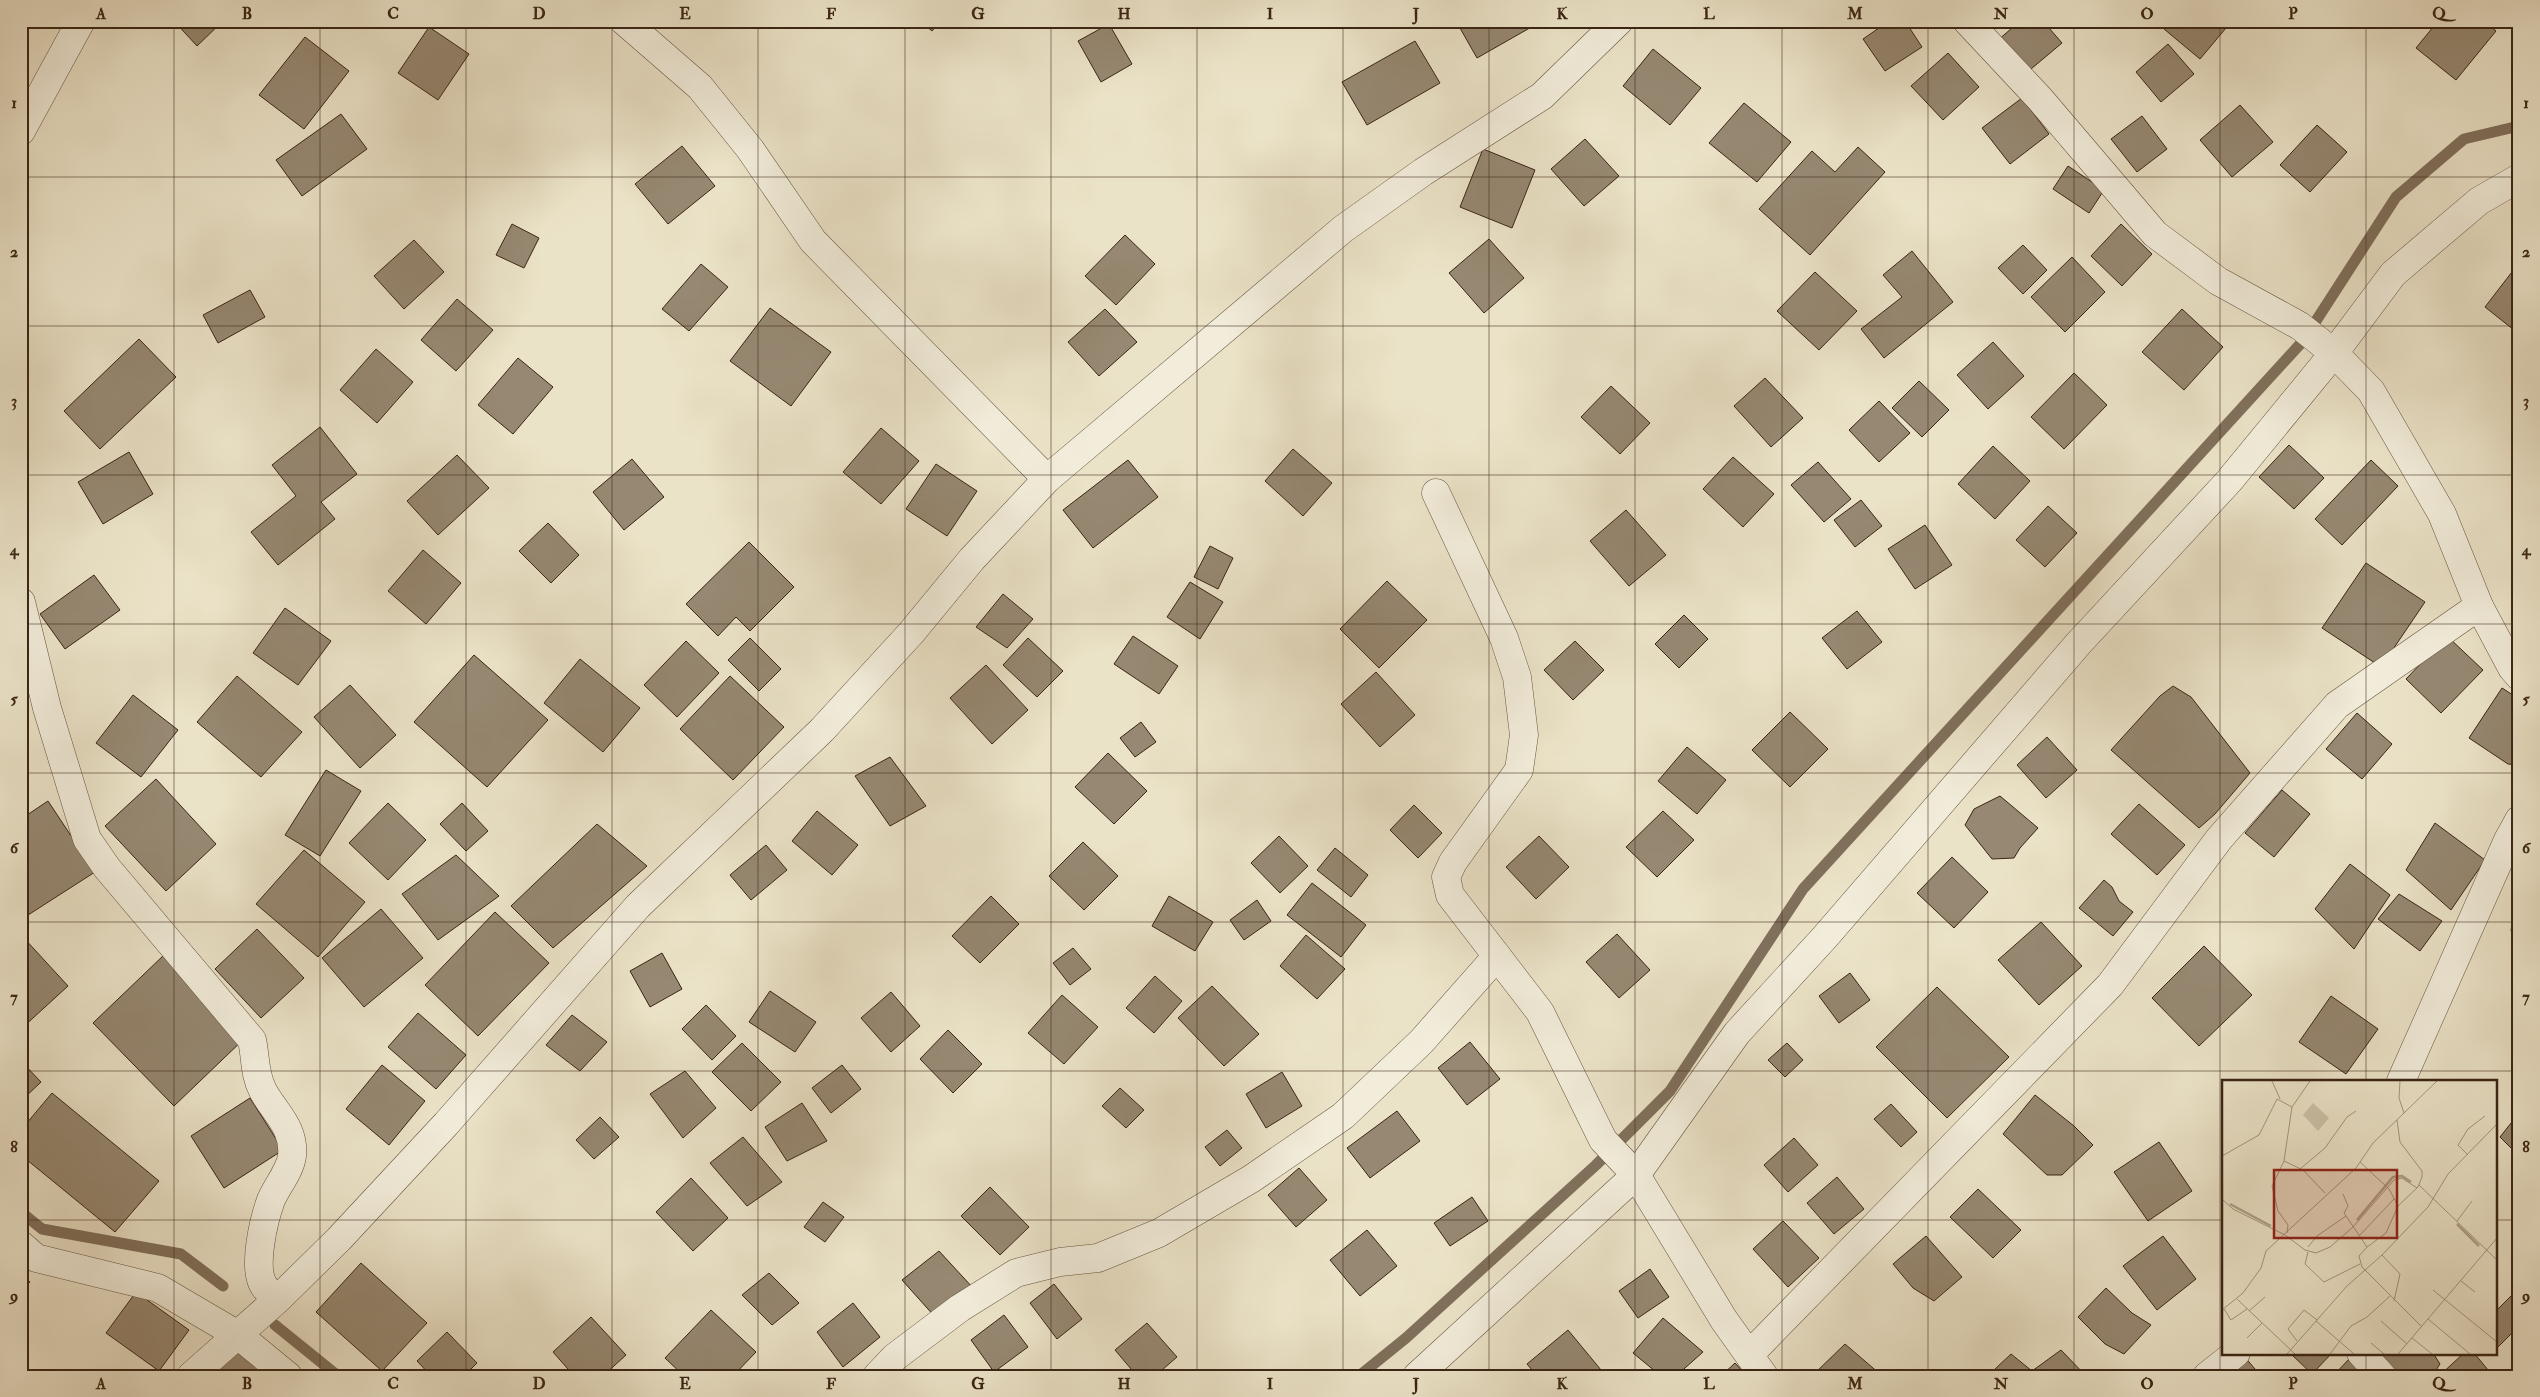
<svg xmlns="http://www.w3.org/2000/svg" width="2540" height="1397" font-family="'IM FELL Double Pica',serif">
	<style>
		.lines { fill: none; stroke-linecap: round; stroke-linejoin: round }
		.stream { stroke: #80705c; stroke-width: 11 }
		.building { fill: #968872; stroke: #3a2515 }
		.street-casing { stroke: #665442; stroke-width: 29 }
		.street { stroke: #f2eddb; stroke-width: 28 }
		.grid { fill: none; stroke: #3a2515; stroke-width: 1; stroke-opacity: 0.55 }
		.inset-river { fill: none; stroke: #afa28b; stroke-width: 2.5 }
		.inset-road { fill: none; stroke: #a49780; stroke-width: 1 }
		.view { fill: #8f2418; fill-opacity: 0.15; stroke: #8f2418; stroke-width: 2.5 }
		.inset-edge { fill: none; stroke: #3a2515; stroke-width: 2.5 }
		.neatline { fill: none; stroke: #3a2515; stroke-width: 2 }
		.grid-label { font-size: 16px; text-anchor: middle; font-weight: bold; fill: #3a2515 }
	</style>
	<rect width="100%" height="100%" fill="#ebe3c8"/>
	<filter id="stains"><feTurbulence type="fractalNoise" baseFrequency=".004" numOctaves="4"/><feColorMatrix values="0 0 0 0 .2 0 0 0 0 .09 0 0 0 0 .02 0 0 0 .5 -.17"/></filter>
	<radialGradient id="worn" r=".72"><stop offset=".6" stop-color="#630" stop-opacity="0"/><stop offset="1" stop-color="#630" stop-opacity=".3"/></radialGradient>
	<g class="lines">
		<g class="stream">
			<path d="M21,1212L42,1229L181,1254L223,1286"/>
			<path d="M275,1325L338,1376"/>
			<path d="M1359,1376L1406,1338L1596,1165L1670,1091L1803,889L2303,341L2396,197L2464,139L2519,126"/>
		</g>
	</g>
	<g class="building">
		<path d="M174,21H223L197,46Z"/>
		<path d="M920,21H940L932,31Z"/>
		<path d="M1456,21H1533L1535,25L1477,58Z"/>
		<path d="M1889,21H1905L1922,47L1885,71L1863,39Z"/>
		<path d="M2020,21H2043L2062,43L2025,74L1997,41Z"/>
		<path d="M2171,21H2218L2226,28L2200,59L2164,29Z"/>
		<path d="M2438,21H2484L2496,31L2456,80L2416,48Z"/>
		<path d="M1109,24L1132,64L1101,82L1078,41Z"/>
		<path d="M429,27L469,54L438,100L398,73Z"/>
		<path d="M305,37L349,71L304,129L259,95Z"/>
		<path d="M1415,41L1440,83L1367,125L1342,82Z"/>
		<path d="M2168,44L2194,74L2161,102L2136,72Z"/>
		<path d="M1653,49L1701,88L1670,125L1623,86Z"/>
		<path d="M1948,53L1979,87L1943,120L1911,86Z"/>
		<path d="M2022,98L2049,134L2010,164L1982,128Z"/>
		<path d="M1744,103L1791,142L1757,182L1709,143Z"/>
		<path d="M2240,105L2273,142L2232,177L2200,140Z"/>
		<path d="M341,114L367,149L302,196L276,160Z"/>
		<path d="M2142,116L2167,149L2137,172L2111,139Z"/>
		<path d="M2317,125L2347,152L2310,192L2280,165Z"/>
		<path d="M1585,139L1619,176L1584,206L1551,169Z"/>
		<path d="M682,146L715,186L668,224L635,184Z"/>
		<path d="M1858,147L1885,172L1810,255L1759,209L1812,151L1835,172Z"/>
		<path d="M1483,149L1535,170L1512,228L1460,207Z"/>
		<path d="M2068,166L2104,190L2089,213L2053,189Z"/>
		<path d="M512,224L539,238L524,268L496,255Z"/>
		<path d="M2121,224L2152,254L2122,286L2091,256Z"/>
		<path d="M1125,235L1155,264L1116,305L1085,276Z"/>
		<path d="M1489,239L1524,278L1484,313L1449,273Z"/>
		<path d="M414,240L444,272L404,309L374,276Z"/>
		<path d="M2023,245L2047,270L2023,294L1998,268Z"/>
		<path d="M1912,251L1953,302L1884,358L1861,329L1902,297L1883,275Z"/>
		<path d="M2072,257L2105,292L2065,332L2031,297Z"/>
		<path d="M701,264L728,287L689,331L662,309Z"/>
		<path d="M2515,268L2519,271V334L2485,307Z"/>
		<path d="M1815,272L1857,311L1819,350L1777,311Z"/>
		<path d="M250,290L265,317L218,343L203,315Z"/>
		<path d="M457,299L493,330L456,371L421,340Z"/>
		<path d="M770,308L831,352L791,406L730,361Z"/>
		<path d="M1105,309L1137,342L1099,376L1068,342Z"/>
		<path d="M2182,309L2223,347L2184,390L2142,352Z"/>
		<path d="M139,339L176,377L100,449L64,411Z"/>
		<path d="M1993,342L2024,376L1988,409L1957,375Z"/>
		<path d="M376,349L413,382L377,423L340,390Z"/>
		<path d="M518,358L553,387L513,434L478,405Z"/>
		<path d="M2074,373L2107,405L2064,449L2031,417Z"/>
		<path d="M1765,378L1803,418L1771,447L1734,406Z"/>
		<path d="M1919,381L1949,410L1922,437L1892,408Z"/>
		<path d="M1611,386L1650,423L1620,454L1581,417Z"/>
		<path d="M1879,401L1910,433L1879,462L1849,430Z"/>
		<path d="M320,427L357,474L321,502L335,519L278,565L251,532L296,496L272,465Z"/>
		<path d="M881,428L919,461L881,504L843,472Z"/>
		<path d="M2289,445L2324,478L2294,509L2259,477Z"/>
		<path d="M1993,446L2030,481L1995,519L1958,484Z"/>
		<path d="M1293,449L1332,483L1303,516L1265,481Z"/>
		<path d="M129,452L153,494L103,524L78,482Z"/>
		<path d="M457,455L489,488L438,535L407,501Z"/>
		<path d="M1733,457L1774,494L1743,527L1703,489Z"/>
		<path d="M632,459L664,497L624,530L593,492Z"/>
		<path d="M1128,460L1158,497L1093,548L1063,510Z"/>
		<path d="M2371,460L2398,486L2342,545L2315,519Z"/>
		<path d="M1818,462L1851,499L1824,522L1791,485Z"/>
		<path d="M936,464L977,491L947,536L906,509Z"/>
		<path d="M1861,500L1882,526L1855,547L1834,520Z"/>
		<path d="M2048,506L2077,533L2045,567L2016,540Z"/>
		<path d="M1626,510L1666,555L1629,586L1590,541Z"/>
		<path d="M548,523L579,555L551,583L519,551Z"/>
		<path d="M1925,525L1952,565L1915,589L1888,549Z"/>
		<path d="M749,542L794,587L750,631L736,617L718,636L686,604Z"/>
		<path d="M1210,546L1233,558L1218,589L1194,577Z"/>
		<path d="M423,550L461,583L426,624L388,591Z"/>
		<path d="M2366,563L2425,602L2381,667L2322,628Z"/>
		<path d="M94,575L120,610L65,649L40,614Z"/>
		<path d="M1387,581L1427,620L1379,668L1340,629Z"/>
		<path d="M1190,582L1223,602L1200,639L1167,617Z"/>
		<path d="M1003,594L1033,619L1007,648L976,627Z"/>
		<path d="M285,608L331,641L298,685L253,653Z"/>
		<path d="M1857,611L1882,642L1847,669L1822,638Z"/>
		<path d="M1684,615L1708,639L1679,668L1655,644Z"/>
		<path d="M1133,636L1178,666L1159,694L1114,664Z"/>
		<path d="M2447,636L2483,670L2441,713L2406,679Z"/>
		<path d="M750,638L781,669L759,691L728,660Z"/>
		<path d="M1028,638L1063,671L1037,697L1003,665Z"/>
		<path d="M686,641L719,673L677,717L644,685Z"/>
		<path d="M1575,641L1604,670L1573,700L1544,670Z"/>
		<path d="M474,655L548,720L487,787L414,722Z"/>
		<path d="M580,659L640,708L603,752L544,703Z"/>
		<path d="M986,665L1028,710L992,744L950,698Z"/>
		<path d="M1376,672L1415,715L1380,747L1341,704Z"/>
		<path d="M237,676L302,732L261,777L197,722Z"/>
		<path d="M730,676L784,727L733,780L680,729Z"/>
		<path d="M350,685L396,735L360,768L314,717Z"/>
		<path d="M2173,686L2191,697L2250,773L2215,814L2199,828L2111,750L2160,696Z"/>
		<path d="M2502,688L2519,699V765L2508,764L2469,738Z"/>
		<path d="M133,695L178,730L141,777L96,743Z"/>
		<path d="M1790,712L1828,749L1790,787L1752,750Z"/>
		<path d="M2357,713L2392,744L2362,779L2326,749Z"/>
		<path d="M1141,722L1156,742L1135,757L1120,738Z"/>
		<path d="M2047,737L2077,770L2046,798L2017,765Z"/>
		<path d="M1687,747L1726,780L1697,814L1658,781Z"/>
		<path d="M1108,753L1147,791L1114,824L1075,787Z"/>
		<path d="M890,757L926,806L890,826L855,776Z"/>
		<path d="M326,770L361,791L320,856L285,835Z"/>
		<path d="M156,779L216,844L166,891L105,826Z"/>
		<path d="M2282,790L2310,814L2274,857L2245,833Z"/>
		<path d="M2000,796L2038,828L2020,848L2014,858L1992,859L1965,825L1974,809Z"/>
		<path d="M48,801L95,872L25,917L21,912V819Z"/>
		<path d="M388,803L426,840L388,880L349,843Z"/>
		<path d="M462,803L488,831L466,851L440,824Z"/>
		<path d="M2139,804L2185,845L2157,875L2111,834Z"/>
		<path d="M1414,805L1442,833L1418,858L1390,830Z"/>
		<path d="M817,811L858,845L832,875L792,841Z"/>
		<path d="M1663,811L1694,840L1657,877L1626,847Z"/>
		<path d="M2435,823L2485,860L2451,910L2406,870Z"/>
		<path d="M597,824L647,866L553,948L511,906Z"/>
		<path d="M1279,836L1308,866L1280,893L1251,863Z"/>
		<path d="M1539,836L1569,867L1536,899L1506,867Z"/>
		<path d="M1083,842L1118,876L1084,910L1049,876Z"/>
		<path d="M766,845L787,870L751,900L730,875Z"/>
		<path d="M1335,848L1368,875L1351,897L1317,870Z"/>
		<path d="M304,850L365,902L318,957L256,904Z"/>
		<path d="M456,855L499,896L438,940L402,894Z"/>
		<path d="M1952,857L1988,892L1954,928L1917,893Z"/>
		<path d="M2350,864L2390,895L2354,949L2315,909Z"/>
		<path d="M2104,880L2112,887L2119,901L2133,912L2113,936L2079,908Z"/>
		<path d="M1312,883L1366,925L1341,957L1287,915Z"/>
		<path d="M2399,894L2442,921L2420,951L2378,919Z"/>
		<path d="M991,896L1019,924L980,963L952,936Z"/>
		<path d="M1169,896L1213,922L1195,951L1152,926Z"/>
		<path d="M1257,900L1271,921L1244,940L1230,920Z"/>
		<path d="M381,909L423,958L364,1007L322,958Z"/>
		<path d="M495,912L549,963L478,1036L425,985Z"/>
		<path d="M2519,914V936L2511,931L2513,918Z"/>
		<path d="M2041,922L2082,966L2039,1005L1998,960Z"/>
		<path d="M257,929L304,978L261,1018L215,969Z"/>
		<path d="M1617,934L1650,970L1619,998L1586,962Z"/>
		<path d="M1306,935L1345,969L1317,999L1280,966Z"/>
		<path d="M23,937L68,986L21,1029V939Z"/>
		<path d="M2204,946L2252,995L2199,1046L2152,998Z"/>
		<path d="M1073,948L1091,969L1070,985L1053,963Z"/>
		<path d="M662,953L682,989L650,1007L630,971Z"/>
		<path d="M165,954L246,1037L174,1106L93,1023Z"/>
		<path d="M1850,973L1870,1000L1839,1023L1819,996Z"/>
		<path d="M1155,976L1182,1001L1154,1033L1126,1008Z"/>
		<path d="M1212,986L1259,1034L1224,1066L1178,1018Z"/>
		<path d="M1937,987L2009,1057L1947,1118L1876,1047Z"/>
		<path d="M770,991L816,1022L795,1052L749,1022Z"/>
		<path d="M891,992L920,1026L891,1052L861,1018Z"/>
		<path d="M1062,995L1098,1027L1064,1064L1028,1033Z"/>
		<path d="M2331,996L2378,1029L2346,1074L2299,1042Z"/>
		<path d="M706,1005L736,1036L712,1060L682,1029Z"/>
		<path d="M418,1013L466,1055L436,1089L388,1047Z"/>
		<path d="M572,1015L607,1042L580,1071L546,1045Z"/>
		<path d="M948,1030L982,1064L953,1093L920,1059Z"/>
		<path d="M1470,1042L1500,1079L1467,1105L1438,1068Z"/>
		<path d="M742,1043L781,1082L751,1111L712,1072Z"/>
		<path d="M1787,1043L1803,1060L1785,1077L1768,1060Z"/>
		<path d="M21,1061L41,1082L21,1101Z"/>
		<path d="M382,1065L425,1101L389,1145L346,1109Z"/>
		<path d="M842,1065L861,1089L831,1113L812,1088Z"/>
		<path d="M685,1071L716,1108L683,1138L650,1094Z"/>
		<path d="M1282,1072L1302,1106L1266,1128L1246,1094Z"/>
		<path d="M1120,1088L1144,1110L1126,1128L1102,1106Z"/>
		<path d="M52,1093L159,1181L115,1232L21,1155V1130Z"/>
		<path d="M2035,1095L2074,1126L2093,1145L2062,1175H2047L2003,1134Z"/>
		<path d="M250,1098L283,1150L224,1188L191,1136Z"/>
		<path d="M802,1103L827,1141L787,1161L765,1127Z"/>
		<path d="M1891,1104L1917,1132L1901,1147L1874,1119Z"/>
		<path d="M1397,1111L1420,1141L1370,1178L1347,1148Z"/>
		<path d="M2519,1113V1156L2500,1137Z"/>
		<path d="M600,1117L619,1137L594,1159L576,1140Z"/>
		<path d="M1227,1130L1242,1148L1220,1166L1205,1147Z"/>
		<path d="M743,1137L782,1182L747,1206L710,1163Z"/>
		<path d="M1794,1138L1818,1165L1788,1192L1764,1165Z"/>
		<path d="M2159,1142L2192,1191L2148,1221L2114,1172Z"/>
		<path d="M1299,1168L1327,1200L1296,1227L1268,1195Z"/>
		<path d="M1837,1177L1864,1209L1834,1234L1807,1203Z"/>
		<path d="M691,1178L728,1218L693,1251L656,1212Z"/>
		<path d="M990,1187L1029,1227L1000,1255L961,1216Z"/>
		<path d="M1978,1189L2021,1230L1993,1258L1950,1217Z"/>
		<path d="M1472,1197L1488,1221L1450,1246L1434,1223Z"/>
		<path d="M823,1202L844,1217L825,1242L804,1227Z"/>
		<path d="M1783,1221L1819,1258L1788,1287L1753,1249Z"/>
		<path d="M1367,1230L1397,1266L1360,1296L1330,1260Z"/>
		<path d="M1926,1236L1962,1277L1934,1301L1913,1288L1893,1264Z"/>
		<path d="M2163,1236L2196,1279L2157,1310L2123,1266Z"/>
		<path d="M939,1251L974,1289L936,1318L902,1280Z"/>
		<path d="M361,1263L427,1323L382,1371L316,1312Z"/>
		<path d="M1650,1269L1669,1297L1638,1318L1619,1291Z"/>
		<path d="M769,1273L799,1303L772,1325L742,1295Z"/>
		<path d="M21,1274L30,1282L21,1291Z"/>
		<path d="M1054,1284L1082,1319L1057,1339L1030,1303Z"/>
		<path d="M2106,1288L2132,1313L2151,1325L2124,1354L2105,1344L2078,1317Z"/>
		<path d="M2519,1288V1326L2496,1349V1311Z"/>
		<path d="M136,1292L189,1330L159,1371L106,1333Z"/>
		<path d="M853,1303L880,1337L843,1367L817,1332Z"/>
		<path d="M711,1310L756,1352L733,1376H684L665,1358Z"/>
		<path d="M1004,1315L1028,1347L994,1372L971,1340Z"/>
		<path d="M591,1317L626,1355L603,1376H574L553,1352Z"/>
		<path d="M1663,1318L1703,1352L1676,1376H1661L1633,1353Z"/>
		<path d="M1147,1323L1177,1357L1155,1376H1137L1115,1350Z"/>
		<path d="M1568,1330L1606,1376H1537L1527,1364Z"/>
		<path d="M447,1332L477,1363L464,1376H431L417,1361Z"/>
		<path d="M1845,1344L1880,1374L1878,1376H1812Z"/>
		<path d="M235,1346L270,1376H210Z"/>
		<path d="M2061,1350L2086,1376H1999L1994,1370L2011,1354L2032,1371Z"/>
		<path d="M2290,1353H2332L2312,1374Z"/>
		<path d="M2377,1353H2433L2440,1364L2432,1376H2398Z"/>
		<path d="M2464,1353H2474L2493,1376H2439Z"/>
		<path d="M2243,1355L2261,1376H2214Z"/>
		<path d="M2351,1357L2370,1376H2333Z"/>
		<path d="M1735,1363L1747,1376H1721Z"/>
	</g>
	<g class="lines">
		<g class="street-casing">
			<g id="street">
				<path d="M624,21L700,87L750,149L813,241L1047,479"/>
				<path d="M1967,21L2040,99L2155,234L2218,281L2300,326L2334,353L2371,391L2442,514L2479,606L2512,668L2519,676"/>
				<path d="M21,131L81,21"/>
				<path d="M1436,493L1504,638L1517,677L1524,735L1519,770L1453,862L1446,877L1450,895L1540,1012L1603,1140L1636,1175L1724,1320L1764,1376"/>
				<path d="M21,602L47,708L87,839L107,868L252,1040C256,1058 254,1074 263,1091C275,1113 295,1128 292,1156C290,1171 277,1186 271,1200C264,1219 252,1268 264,1286C267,1291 273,1295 278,1299"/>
				<path d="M2401,1081L2508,840L2519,820"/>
				<path d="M21,1245L36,1258L158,1288L238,1335L288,1376"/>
				<path d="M2361,1353L2382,1376"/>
				<path d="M1750,1354L2110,985L2219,839L2337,705L2479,606"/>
				<path d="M191,1376L278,1299L339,1239L446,1124L638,906L822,730L911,633L972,559L1047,479L1343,229L1423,172L1542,96L1619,21"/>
				<path d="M877,1376L895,1357L960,1308L1016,1273L1060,1262L1098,1258L1159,1233L1251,1179L1343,1116L1421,1042L1497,956"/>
				<path d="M1417,1376L1636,1175L1737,1033L1825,937L2078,644L2229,481L2334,353L2393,274L2479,201L2519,178"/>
				<path d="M2207,1376L2236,1353"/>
			</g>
		</g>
		<use href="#street" class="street"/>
	</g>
	<path class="grid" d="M174,21V1376M320,21V1376M466,21V1376M612,21V1376M758,21V1376M905,21V1376M1051,21V1376M1197,21V1376M1343,21V1376M1489,21V1376M1635,21V1376M1782,21V1376M1928,21V1376M2074,21V1376M2220,21V1376M2366,21V1081M21,177H2519M21,326H2519M21,475H2519M21,624H2519M21,773H2519M21,922H2519M21,1071H2519M21,1220H2224M2496,1220H2519M2366,1353V1376"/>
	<g transform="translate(2222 1080)">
		<rect width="275" height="275" fill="#ebe3c8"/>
		<path d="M91,23L107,38L96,51L81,35Z" fill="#cdc3aa"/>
		<path class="inset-river" d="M8,124L49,146M135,140L171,97L180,96L189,102M235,144L257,166"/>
		<path class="inset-road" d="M50,1L58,19M178,1L177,18L182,33M70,27L88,1M246,75L236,65L246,49L263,36M0,76L37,55L55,19L70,27L62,81L50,106L56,131L66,145L65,153M62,81L81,90L103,113M138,82L167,109L176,126M78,89L103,68L125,37L134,31M197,105L275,180M121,114L126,126L122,133L145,167L137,176L140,187L200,247M0,119L11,129L63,155L83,170L94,173L108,167L131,147L172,100L180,98L195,108M235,141L250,121M137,156L172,119M86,167L95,156L124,136M145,167L164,153L176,126L196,107L200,97V91L178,62L175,40M86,172L83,184L102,202L138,184M160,175L178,194L172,221M239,201L253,212M211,210L275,262M15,219L73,274M2,229L9,240L25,229M0,230L21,213L39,188L44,171L134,88L151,63L215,1M27,231L43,217M206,239L248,274M94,241L132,274M159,241L185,264M25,258L40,243M190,258L210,274M75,261L66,249L82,230L95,240M149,263L162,274M65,274L125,206L160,175L206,127L226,94L275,44M108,274L129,246L145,237L168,216M176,274L275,158"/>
		<path class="view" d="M52,90H175V158H52Z"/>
		<rect width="275" height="275" class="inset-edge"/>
	</g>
	<rect width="2540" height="1397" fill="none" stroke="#ebe3c8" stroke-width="55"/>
	<rect x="28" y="28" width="2484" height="1342" class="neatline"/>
	<g class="grid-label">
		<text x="101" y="19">A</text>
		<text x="247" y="19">B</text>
		<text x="393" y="19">C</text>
		<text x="539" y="19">D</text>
		<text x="685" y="19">E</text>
		<text x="831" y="19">F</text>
		<text x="978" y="19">G</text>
		<text x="1124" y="19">H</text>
		<text x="1270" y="19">I</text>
		<text x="1416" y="19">J</text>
		<text x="1562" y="19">K</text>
		<text x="1709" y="19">L</text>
		<text x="1855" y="19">M</text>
		<text x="2001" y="19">N</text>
		<text x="2147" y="19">O</text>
		<text x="2293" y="19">P</text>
		<text x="2439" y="19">Q</text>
		<text x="14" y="108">1</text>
		<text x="2526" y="108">1</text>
		<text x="14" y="257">2</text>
		<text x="2526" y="257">2</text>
		<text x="14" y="406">3</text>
		<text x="2526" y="406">3</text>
		<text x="14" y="555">4</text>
		<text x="2526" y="555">4</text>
		<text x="14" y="704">5</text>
		<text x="2526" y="704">5</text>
		<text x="14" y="853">6</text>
		<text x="2526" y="853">6</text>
		<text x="14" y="1002">7</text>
		<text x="2526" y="1002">7</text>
		<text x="14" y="1152">8</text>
		<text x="2526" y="1152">8</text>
		<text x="14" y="1301">9</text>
		<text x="2526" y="1301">9</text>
		<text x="101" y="1389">A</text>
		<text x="247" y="1389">B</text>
		<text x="393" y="1389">C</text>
		<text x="539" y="1389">D</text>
		<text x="685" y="1389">E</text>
		<text x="831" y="1389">F</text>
		<text x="978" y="1389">G</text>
		<text x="1124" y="1389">H</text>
		<text x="1270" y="1389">I</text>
		<text x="1416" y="1389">J</text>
		<text x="1562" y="1389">K</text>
		<text x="1709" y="1389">L</text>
		<text x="1855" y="1389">M</text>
		<text x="2001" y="1389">N</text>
		<text x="2147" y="1389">O</text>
		<text x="2293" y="1389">P</text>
		<text x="2439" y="1389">Q</text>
	</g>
	<rect width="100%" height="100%" filter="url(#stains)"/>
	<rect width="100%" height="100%" fill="url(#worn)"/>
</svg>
